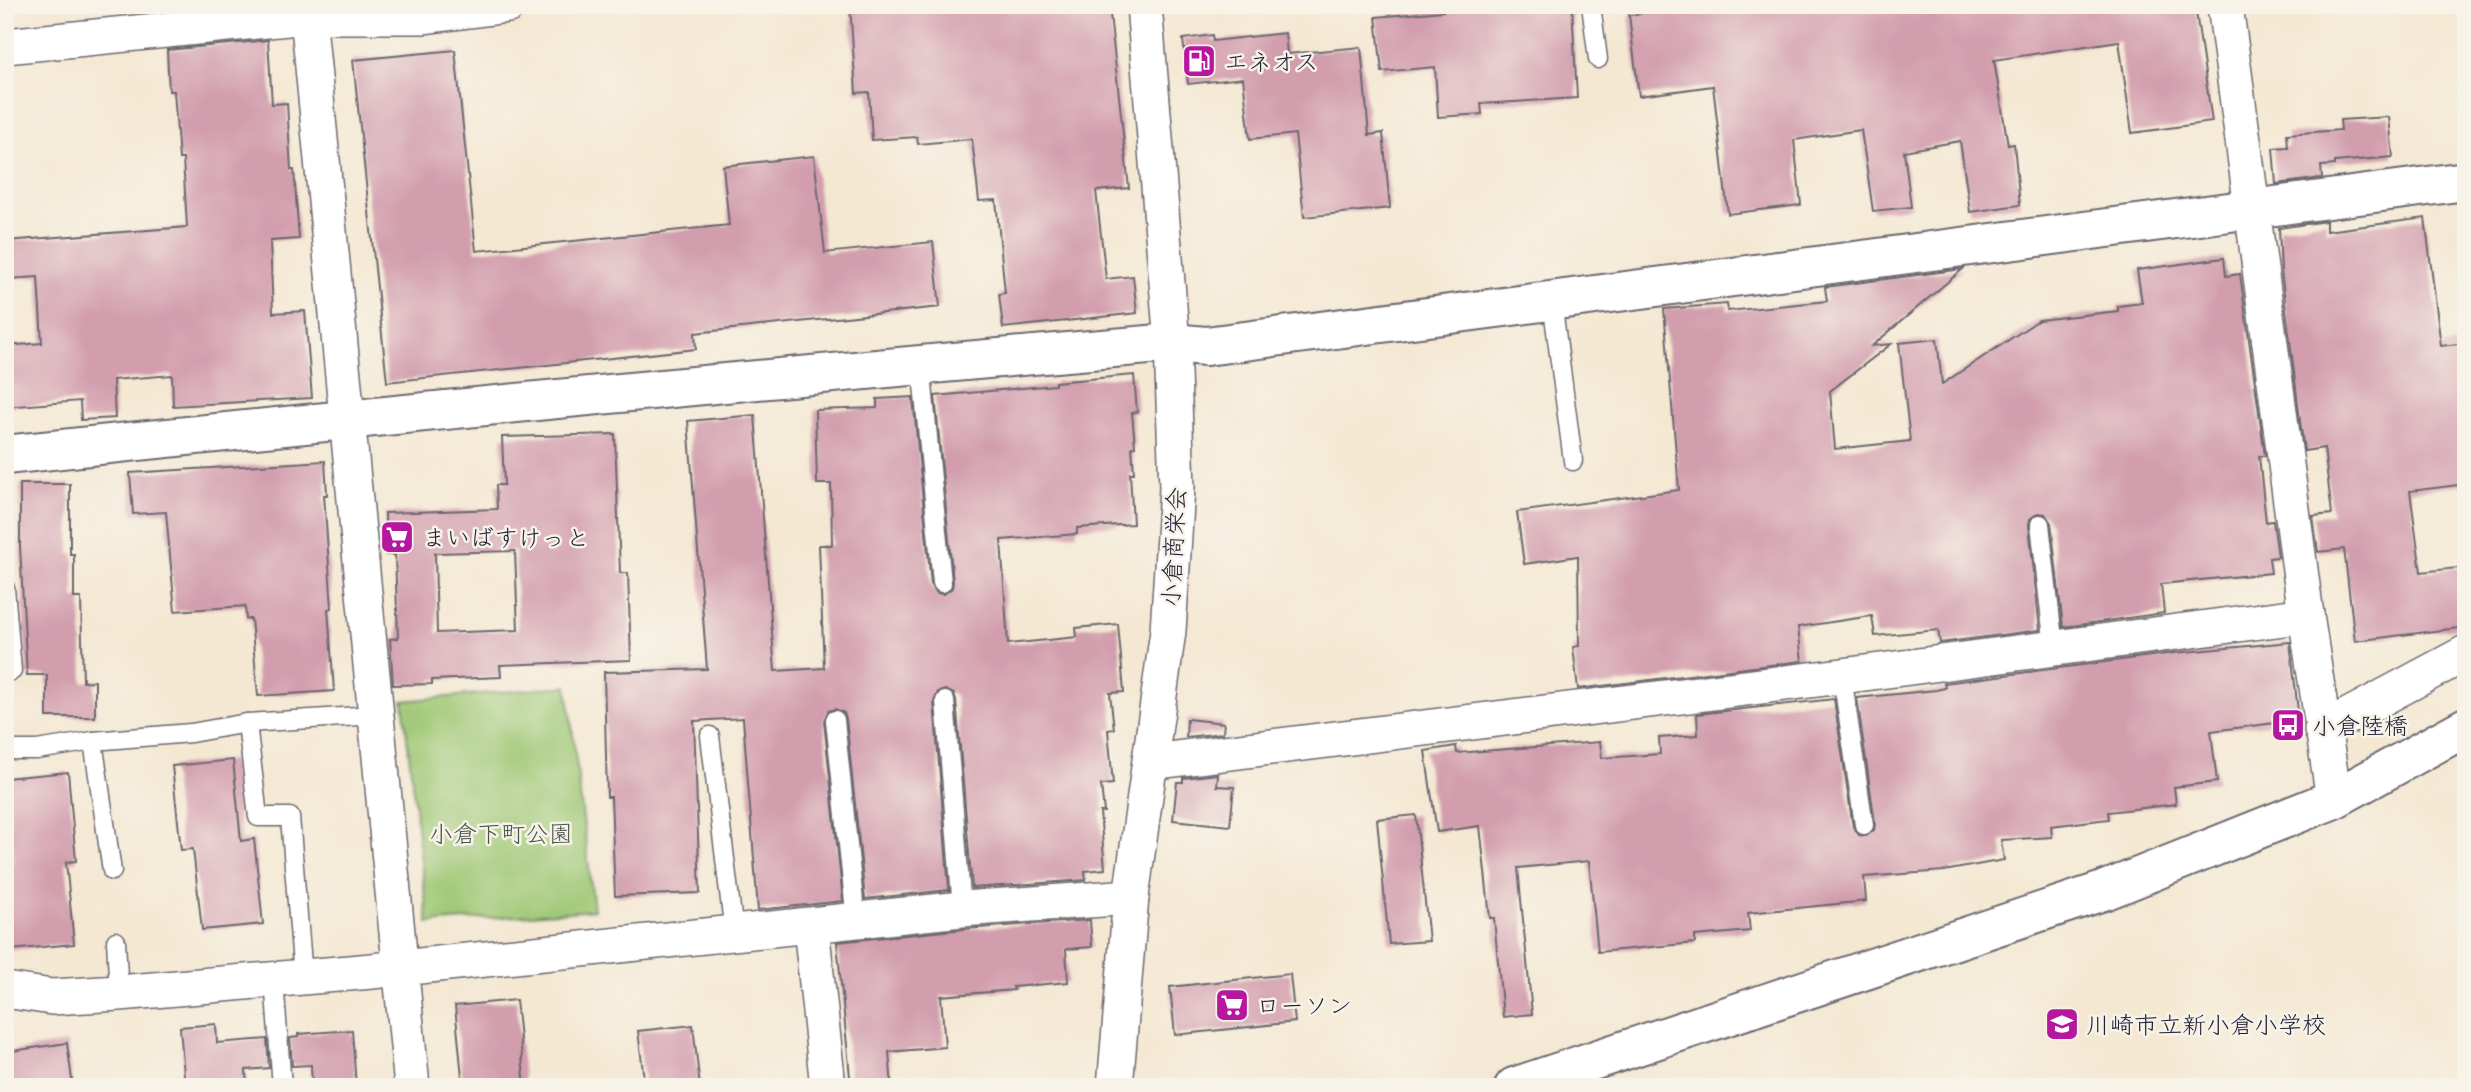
<svg xmlns="http://www.w3.org/2000/svg" width="2471" height="1092" font-family="'Patrick Hand','Klee One',sans-serif">
	<style>
		.green { fill: #9ec875; stroke: #607558; stroke-width: 2 }
		.building { fill: #d29dad; fill-rule: evenodd }
		.lines { fill: none; stroke-linecap: round; stroke-linejoin: round }
		.service-casing { stroke: #6c6770; stroke-width: 21 }
		.minor-casing { stroke: #6c6770; stroke-width: 38 }
		.tertiary-casing { stroke: #6c6770; stroke-width: 42 }
		.service { stroke: #fff; stroke-width: 18 }
		.minor { stroke: #fff; stroke-width: 35 }
		.tertiary { stroke: #fff; stroke-width: 38 }
		.labels { text-anchor: middle; dominant-baseline: central; stroke-width: 5; stroke-linejoin: round; paint-order: stroke }
		.poi-label { font-size: 24px; fill: #22223b; stroke: #f7f3e8; text-anchor: start }
		.street-label { font-size: 24px; fill: #22223b; stroke: #f7f3e8 }
		.park-label { font-size: 24px; fill: #47544c; stroke: #f7f3e8 }
	</style>
	<rect width="100%" height="100%" fill="#f7f3e8"/>
	<filter id="ink" filterUnits="userSpaceOnUse"><feTurbulence type="fractalNoise" baseFrequency=".0143" numOctaves="2"/><feDisplacementMap in="SourceGraphic" scale="14" xChannelSelector="R" yChannelSelector="G"/><feConvolveMatrix kernelMatrix="1 2 1 2 8 2 1 2 1" color-interpolation-filters="sRGB"/></filter>
	<filter id="wash" filterUnits="userSpaceOnUse"><feTurbulence type="fractalNoise" baseFrequency=".00686" numOctaves="4" result="noise"/><feDisplacementMap in="SourceGraphic" scale="28" xChannelSelector="R" yChannelSelector="G"/><feGaussianBlur stdDeviation="1.57" result="paint"/><feColorMatrix in="noise" values="0 0 0 0 0 0 0 0 0 0 0 0 0 0 0 0 0 1.4 0 .05"/><feComposite in="paint" operator="in"/></filter>
	<g filter="url(#wash)">
		<rect width="100%" height="100%" fill="#f4e8d3"/>
		<path class="green" d="M567,686L594,910L428,923L403,701Z"/>
		<g id="blocks">
			<g class="building">
				<path d="M850,5H1041L1042,10L1109,5L1129,188L1096,191L1106,279L1133,276L1137,313L1003,328L999,294L1005,293L996,200L979,201L972,139L918,144L917,137L872,140L869,92L856,93Z"/>
				<path d="M1443,5H1572L1577,98L1481,104L1482,114L1438,117L1435,67L1382,72L1376,17L1443,11Z"/>
				<path d="M1701,5H2195L2212,122L2132,133L2119,41L1994,60L2008,145L2014,144L2020,205L1970,212L1960,141L1904,151L1911,207L1873,211L1861,130L1794,140L1801,205L1728,214L1713,86L1639,96L1629,15Z"/>
				<path d="M1285,33L1287,54L1361,47L1369,135L1383,133L1390,208L1304,217L1295,134L1250,139L1243,78L1188,84L1183,39L1212,35L1213,41Z"/>
				<path d="M268,40L272,104L287,103L291,170H294L299,239L270,241L273,313L305,311L312,398L173,406L172,375L113,380L115,418L81,420L80,401L5,407V346L42,343L38,277L9,279L6,241L187,227L183,159H179L174,91H169L167,50Z"/>
				<path d="M455,50L476,251L729,225L723,166L814,156L825,253L933,242L940,307L695,333L696,349L387,382L353,60Z"/>
				<path d="M2389,117L2393,157L2335,162V165L2321,166L2322,178L2276,184L2273,148L2288,147L2287,134L2341,130L2340,120Z"/>
				<path d="M2425,218L2441,346L2466,343V484L2410,491L2421,572L2466,567V627L2355,641L2344,549L2318,552L2313,516L2332,514L2324,448L2304,451L2281,271L2279,228L2326,221V231Z"/>
				<path d="M2224,258L2226,276L2240,274L2265,456H2259L2266,522L2273,521L2278,557L2269,558L2271,573L2161,584L2164,613L2063,627L2051,523L2045,514L2038,513L2030,519L2029,525L2040,630L1940,643L1938,630L1875,636L1872,616L1798,627L1802,661L1578,689L1573,647L1579,646L1578,556L1524,564L1517,512L1679,490L1664,309L1727,304L1728,311L1827,301L1825,287L1963,269L1872,346L1891,344L1830,391L1835,449L1910,441L1899,343L1937,339L1942,384L2039,320L2118,311V306L2142,303L2137,270Z"/>
				<path d="M1134,375L1137,412L1132,413L1135,446L1132,447L1134,473H1130L1133,524L1077,528V534L1001,540L1008,644L1077,637L1076,628L1118,624L1124,692L1110,693L1114,729L1108,730L1113,784L1101,785L1104,812H1100L1105,869L1085,871L1086,880L972,888L956,700L954,694L945,690L938,692L934,702L949,890L865,899L846,719L844,713L835,709L828,711L824,721L843,901L758,910L743,718L694,721L700,893L615,896L611,797H607L604,672L707,669L688,421L755,415L775,671L824,668L819,545H832L831,484H817L815,410L877,408V399L913,397L931,584L937,593L944,594L952,588L953,582L935,396L1055,385V382Z"/>
				<path d="M615,434L620,573H628L631,660L500,665L501,677L432,680V684L393,685L390,639L398,638L395,555H386L385,513L497,509L496,485H504L502,437ZM515,551L518,630L437,633L435,553Z"/>
				<path d="M325,461L327,495H324L332,608L328,609L334,691L258,696L251,619H246L245,606L175,611L166,512L133,514L130,473Z"/>
				<path d="M20,484H70V554H74V598H81L83,682L95,681V717H47V675H27L20,547Z"/>
				<path d="M2290,642L2299,720L2211,731L2217,782L2174,787L2176,804L2108,812L2109,819L2051,826L2052,837L2001,840L2004,860L1944,871L1864,877L1866,901L1748,913L1750,931L1695,936V943L1598,952L1589,861L1518,868L1532,1014L1503,1017L1494,918H1490L1480,826L1437,832L1425,751L1456,746L1457,753L1600,742L1602,758L1660,754L1659,738L1698,735L1697,714L1834,699L1853,827L1859,835L1866,836L1874,830L1875,823L1857,698L1936,690L1945,688L1944,683L2174,653Z"/>
				<path d="M1187,719L1224,723L1223,733L1186,737Z"/>
				<path d="M233,760L241,841L254,839L263,924L202,930L193,849L181,850L172,766Z"/>
				<path d="M68,772L76,861L66,862L74,944L10,950L5,904V866L14,865L6,778Z"/>
				<path d="M1218,774L1217,786L1234,787L1230,826L1173,820L1177,782H1183V778Z"/>
				<path d="M1416,815L1429,941L1389,944L1377,819Z"/>
				<path d="M1090,920L1092,947L1066,949L1068,982L1013,987L1014,990L941,996L945,1047L889,1052L892,1087H851L837,942L964,929Z"/>
				<path d="M1290,974L1295,1022L1175,1035L1170,987Z"/>
				<path d="M516,1000L525,1087H463L455,1006Z"/>
				<path d="M216,1024L217,1043L267,1039L269,1068L246,1070L247,1087H185L180,1027Z"/>
				<path d="M693,1025L700,1087H645L638,1031Z"/>
				<path d="M352,1030L356,1087H312L311,1065L292,1066L290,1038L298,1037V1034Z"/>
				<path d="M67,1043L73,1087H5V1052Z"/>
			</g>
		</g>
	</g>
	<g filter="url(#ink)">
		<use href="#blocks" fill-opacity="0" stroke="#6c6770" stroke-width="2"/>
		<g class="lines">
			<g class="service-casing">
				<g id="service">
					<path d="M1591,5L1598,59"/>
					<path d="M1552,301L1573,461"/>
					<path d="M921,364L942,583"/>
					<path d="M2040,524L2054,648"/>
					<path d="M5,588L12,671"/>
					<path d="M1842,676L1864,825"/>
					<path d="M945,701L962,909"/>
					<path d="M835,720L856,921"/>
					<path d="M247,723L258,817H290L303,977"/>
					<path d="M710,736L734,933"/>
					<path d="M93,741L112,871"/>
					<path d="M5,750H37L93,741L191,733L247,723L375,715"/>
					<path d="M116,941L119,993"/>
					<path d="M274,980L282,1087"/>
				</g>
			</g>
			<g class="minor-casing">
				<g id="minor">
					<path d="M307,5L412,1087"/>
					<path d="M2225,5L2306,615L2334,799"/>
					<path d="M5,46L308,16H424L508,5"/>
					<path d="M2322,730L2466,653"/>
					<path d="M1151,762L1842,676L2306,615"/>
					<path d="M811,926L828,1087"/>
					<path d="M5,990L52,997L119,993L372,971L962,909L1131,897"/>
					<path d="M1115,1087L1131,897L1168,631L1177,488L1172,343L1144,5"/>
				</g>
			</g>
			<g class="tertiary-casing">
				<g id="tertiary">
					<path d="M5,455C394,414 783,376 1172,343L1206,346L2466,181"/>
					<path d="M1514,1087L2106,890L2334,799L2466,727"/>
				</g>
			</g>
			<use href="#service" class="service"/>
			<use href="#minor" class="minor"/>
			<use href="#tertiary" class="tertiary"/>
		</g>
	</g>
	<defs>
		<g id="fuel-square" transform="scale(1.75)"><rect x="-9" y="-9" width="18" height="18" rx="4" fill="#b5179e" stroke="#f7f3e8"/><path d="M-5.5-6h7V0h2V4h1.3V-2.5L3-4.5l.8-.8L6-3V5H2.5V1h-1V6h-7ZM-4.2-4.7v3.2H.2V-4.7Z" fill="#fff"/></g>
		<g id="supermarket-square" transform="scale(1.75)"><rect x="-9" y="-9" width="18" height="18" rx="4" fill="#b5179e" stroke="#f7f3e8"/><path d="M-6-5.5h2.5l.6 2H6L4.5 2H-2.5L-4.4-4H-6ZM-1.5 3.2a1.3 1.3 0 1 0 .1 0ZM3 3.2a1.3 1.3 0 1 0 .1 0Z" fill="#fff"/></g>
		<g id="bus-square" transform="scale(1.75)"><rect x="-9" y="-9" width="18" height="18" rx="4" fill="#b5179e" stroke="#f7f3e8"/><path d="M-5-6H5V4H4V6H2V4H-2V6H-4V4H-5ZM-3.5-4V0h7V-4ZM-3.5 1.2v1.5H-2V1.2ZM2 1.2v1.5H3.5V1.2Z" fill="#fff"/></g>
		<g id="school-square" transform="scale(1.75)"><rect x="-9" y="-9" width="18" height="18" rx="4" fill="#b5179e" stroke="#f7f3e8"/><path d="M0-5L7-2L0 1L-7-2ZM-4 1L0 2.5L4 1V4Q0 6-4 4Z" fill="#fff"/></g>
	</defs>
	<g fill-rule="evenodd">
		<use href="#fuel-square" x="1199" y="61"/>
		<use href="#supermarket-square" x="397" y="537"/>
		<use href="#bus-square" x="2288" y="725"/>
		<use href="#supermarket-square" x="1232" y="1005"/>
		<use href="#school-square" x="2062" y="1024"/>
	</g>
	<g class="labels">
		<g class="poi-label">
			<text x="1224" y="61">エネオス</text>
			<text x="422" y="537">まいばすけっと</text>
			<text x="2312" y="725">小倉陸橋</text>
			<text x="1256" y="1005">ローソン</text>
			<text x="2086" y="1024">川崎市立新小倉小学校</text>
		</g>
		<g class="street-label">
			<text transform="translate(1173 547) rotate(-87)">小倉商栄会</text>
		</g>
		<g class="park-label">
			<text x="501" y="833">小倉下町公園</text>
		</g>
	</g>
	<rect width="2471" height="1092" fill="none" stroke="#f7f3e8" stroke-width="28"/>
</svg>
